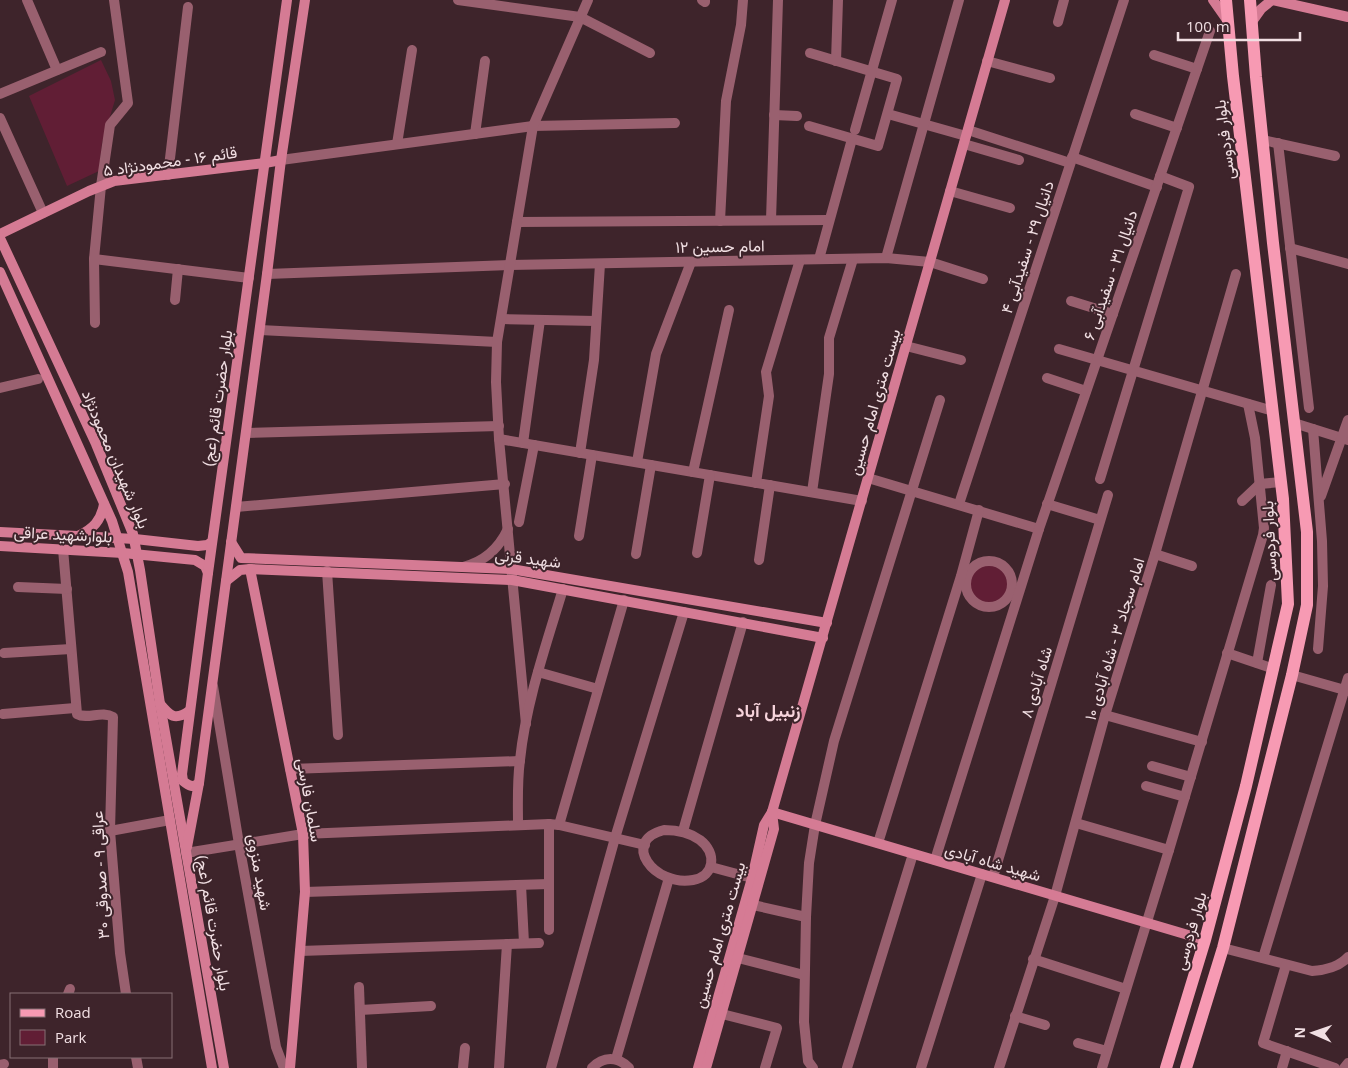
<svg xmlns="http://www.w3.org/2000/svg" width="1348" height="1068" font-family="'Open Sans',Vazirmatn,sans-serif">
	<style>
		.green { fill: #611e35 }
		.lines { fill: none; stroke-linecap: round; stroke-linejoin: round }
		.street { stroke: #99606f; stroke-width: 10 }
		.secondary { stroke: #d57b94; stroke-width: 10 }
		.primary { stroke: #f79ab3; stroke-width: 12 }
		.labels { text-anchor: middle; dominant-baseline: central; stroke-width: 4; stroke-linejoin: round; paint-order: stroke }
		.street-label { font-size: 16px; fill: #f1dfe3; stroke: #3e242b }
		.neighbourhood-label { font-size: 18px; font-weight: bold; fill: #f7d4dc; stroke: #3e242b }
	</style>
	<rect width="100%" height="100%" fill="#3e242b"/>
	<g class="green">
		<path d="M101,60L111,81L115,100L102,143L99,171L67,186L29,96Z"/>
		<circle cx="989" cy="584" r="20"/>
	</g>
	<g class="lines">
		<g class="street">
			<path d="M27,0L57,70"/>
			<path d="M458,0L580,17L650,53"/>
			<path d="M702,0L705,2V0"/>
			<path d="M1058,22L1064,0"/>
			<path d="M1154,55L1197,69"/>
			<path d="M836,61L838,0"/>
			<path d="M987,61L1050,78"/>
			<path d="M0,94L101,52"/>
			<path d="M888,114L966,136"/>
			<path d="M1135,114L1177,128"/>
			<path d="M774,115L797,116"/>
			<path d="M0,118L43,213"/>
			<path d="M809,126L878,146L897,79L810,53"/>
			<path d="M855,130L892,0"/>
			<path d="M968,130L1070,163"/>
			<path d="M475,134L485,61"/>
			<path d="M1263,140L1335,156"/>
			<path d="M1278,143L1309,408"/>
			<path d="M397,144L412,50"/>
			<path d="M964,144L1019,160"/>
			<path d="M1072,157L1157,187"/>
			<path d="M281,160L533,126L675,123"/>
			<path d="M168,175L188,7"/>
			<path d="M950,191L1010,208"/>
			<path d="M771,220L778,0"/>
			<path d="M720,221L726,101L741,25L743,0"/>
			<path d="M517,222L829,220"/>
			<path d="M1290,248L1348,264"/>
			<path d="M886,258L959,0"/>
			<path d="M94,259L249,278"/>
			<path d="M819,259L852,139"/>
			<path d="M267,274L510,265L886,258L930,262L983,279"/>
			<path d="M175,300L178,269"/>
			<path d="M1071,301L1113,314"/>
			<path d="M502,319L596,321"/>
			<path d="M95,323L94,259L101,186L110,125L128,103L114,0"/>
			<path d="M260,330L497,342"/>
			<path d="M906,346L961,360"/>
			<path d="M1059,349L1273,411"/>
			<path d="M1047,378L1086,391"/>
			<path d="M0,388L38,379"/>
			<path d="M1294,423L1348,440"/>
			<path d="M1313,429L1322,541L1323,586L1318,649"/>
			<path d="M246,433L499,426"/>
			<path d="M499,439L862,501"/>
			<path d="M523,443L540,320"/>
			<path d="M580,453L594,360L600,264"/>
			<path d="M637,462L656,354L691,262"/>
			<path d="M693,472L729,310"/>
			<path d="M868,478L1039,529"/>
			<path d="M1100,479L1189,187L1160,176"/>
			<path d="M756,483L769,396L766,372L800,260"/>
			<path d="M812,492L829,374V338L853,259"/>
			<path d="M1321,496L1348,420"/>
			<path d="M1242,501L1260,484L1281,482"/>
			<path d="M959,504L1124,0"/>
			<path d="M1047,504L1100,520"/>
			<path d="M236,507L505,484"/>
			<path d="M519,522L534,445"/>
			<path d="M579,536L592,455"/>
			<path d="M63,549L77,714C88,720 102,710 113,717L110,831L120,953L126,994"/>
			<path d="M697,553L710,475"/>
			<path d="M636,554L651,465"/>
			<path d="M1155,554L1192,566"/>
			<path d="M759,560L770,485"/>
			<circle cx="989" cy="584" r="23"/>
			<path d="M463,567C484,562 499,548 508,529"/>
			<path d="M327,571L338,735"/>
			<path d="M18,587L67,589"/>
			<path d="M4,653L71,649"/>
			<path d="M1227,653L1274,669"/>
			<path d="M1257,663L1271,585"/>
			<path d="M538,672L598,689"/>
			<path d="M1292,675L1348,691"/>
			<path d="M213,686L239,844L276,1047L284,1068"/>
			<path d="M3,714L75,708"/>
			<path d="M1105,715L1202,742"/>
			<path d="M526,724L499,439L496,382L497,342L533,126L588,0"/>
			<path d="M1152,766L1191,777"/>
			<path d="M290,769L520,761"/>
			<path d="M1146,786L1185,797"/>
			<path d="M1076,823L1169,850"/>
			<path d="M518,825C518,804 517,781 520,760C526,702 546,645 563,589"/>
			<path d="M559,825L624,600"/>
			<path d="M664,830C678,830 689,832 700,840C717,853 715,876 693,880C654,887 620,841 664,830Z"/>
			<path d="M110,831L170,820"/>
			<path d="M683,831L743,622"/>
			<path d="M878,843L961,576L979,510"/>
			<path d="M186,853L303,834L549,824L559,825L645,845"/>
			<path d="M935,860L1039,529L1210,31"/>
			<path d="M711,867L752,878"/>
			<path d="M993,877L1108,495"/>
			<path d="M521,885L524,943"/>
			<path d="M305,892L549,884"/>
			<path d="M753,905L806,917"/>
			<path d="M549,930V824"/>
			<path d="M1223,948L1312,971C1325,970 1339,967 1348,957"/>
			<path d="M300,951L539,943"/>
			<path d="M738,958L804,975"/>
			<path d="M1263,958L1348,678"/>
			<path d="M1033,959L1126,989"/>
			<path d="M1286,965L1263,1043L1335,1068"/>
			<path d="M359,987L362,1068"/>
			<path d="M68,994L70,989"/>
			<path d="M360,1010L431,1006"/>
			<path d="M722,1014L777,1028L765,1068"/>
			<path d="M1015,1016L1045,1025"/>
			<path d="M1078,1043L1107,1051"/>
			<path d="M136,1057L138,1068"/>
			<path d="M616,1059L669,878"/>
			<path d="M0,1065L4,1064"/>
			<path d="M53,1068V1057"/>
			<path d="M463,1068L465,1048"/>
			<path d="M499,1068L507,944"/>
			<path d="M551,1068L615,838L684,612"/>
			<path d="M592,1068C603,1056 618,1056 629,1068"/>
			<path d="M813,1068L808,1061L804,1022L806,917L809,863L815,825L834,741L940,400"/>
			<path d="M847,1068L913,854"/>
			<path d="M921,1068L982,874"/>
			<path d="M999,1068L1055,896L1105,715L1155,554L1236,274"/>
			<path d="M1102,1068L1169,850L1263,535L1264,528L1255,438L1248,404"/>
			<path d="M1282,1068L1287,1051"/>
			<path d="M1344,1068L1348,1063"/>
		</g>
		<g class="secondary">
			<path d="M1213,0L1227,20"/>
			<path d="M1273,0L1348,17"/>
			<path d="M1251,23L1261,9L1272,0"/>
			<path d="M0,234L89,191L114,181L265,163L281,160"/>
			<path d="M0,238L96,444L133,534L140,570L160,704L224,1068"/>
			<path d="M0,272L112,521L128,572L212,1068"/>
			<path d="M0,532L135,539L198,546L207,545L212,542"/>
			<path d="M78,536C93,529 101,521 104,504"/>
			<path d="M231,542L241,558L511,569L827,623"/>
			<path d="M0,546L123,553L195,560L205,566L208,573"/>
			<path d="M250,569L303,834L305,892L290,1068"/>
			<path d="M226,581L240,570L250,569L512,580L823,638"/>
			<path d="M160,704C170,716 175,721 189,711"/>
			<path d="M199,783C193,788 189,786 183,781L182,774L208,573L287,0"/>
			<path d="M772,812L1205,940"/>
			<path d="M187,847L199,783L267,274L281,160L305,0"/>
			<path d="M698,1068L752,878L764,825L772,812L1005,0"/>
			<path d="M706,1068L774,829L772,812"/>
		</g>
		<g class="primary">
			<path d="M1166,1068L1205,940L1246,786L1288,604L1283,499L1233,76L1226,0"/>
			<path d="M1186,1068L1223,948L1292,675L1307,605V532L1273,243L1256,77L1250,0"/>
		</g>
	</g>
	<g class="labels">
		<g class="street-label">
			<text transform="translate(1224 140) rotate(-97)">بلوار فردوسی</text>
			<text transform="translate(170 161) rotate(-8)">قائم ۱۶ - محمودنژاد ۵</text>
			<text transform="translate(720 246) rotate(-1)">امام حسین ۱۲</text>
			<text transform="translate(1027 247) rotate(-72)">دانیال ۲۹ - سفیدآبی ۴</text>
			<text transform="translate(1110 275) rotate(-71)">دانیال ۳۱ - سفیدآبی ۶</text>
			<text transform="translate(217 398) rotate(-82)">بلوار حضرت قائم (عج)</text>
			<text transform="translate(874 402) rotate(-74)">بیست متری امام حسین</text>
			<text transform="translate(116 459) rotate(67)">بلوار شهیدان محمودنژاد</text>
			<text transform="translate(63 534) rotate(3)">بلوارشهید عراقی</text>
			<text transform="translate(1269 541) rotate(-93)">بلوار فردوسی</text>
			<text transform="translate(528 558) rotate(7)">شهید قرنی</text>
			<text transform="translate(1114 639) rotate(-73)">امام سجاد ۳ - شاه آبادی ۱۰</text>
			<text transform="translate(1036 682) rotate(-73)">شاه آبادی ۸</text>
			<text transform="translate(310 800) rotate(80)">سلمان فارسی</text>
			<text transform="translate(993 862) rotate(16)">شهید شاه آبادی</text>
			<text transform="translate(260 872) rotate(80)">شهید منزوی</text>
			<text transform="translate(100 875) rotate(-93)">عراقی ۹ - صدوقی ۳۰</text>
			<text transform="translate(214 923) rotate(80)">بلوار حضرت قائم (عج)</text>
			<text transform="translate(1190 931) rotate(-74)">بلوار فردوسی</text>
			<text transform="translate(719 935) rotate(-74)">بیست متری امام حسین</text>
		</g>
		<g class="neighbourhood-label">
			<text x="768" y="710">زنبیل آباد</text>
		</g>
	</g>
	<rect x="10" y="993" width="162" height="65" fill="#3e242b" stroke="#866f75"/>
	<rect x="20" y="1009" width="25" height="8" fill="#f79ab3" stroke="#866f75"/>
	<text x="55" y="1018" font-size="15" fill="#f1dfe3">Road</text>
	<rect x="20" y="1030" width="25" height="15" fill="#611e35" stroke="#866f75"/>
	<text x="55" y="1043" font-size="15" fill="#f1dfe3">Park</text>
	<g transform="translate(1313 1033) rotate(272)" stroke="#3e242b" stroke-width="4" paint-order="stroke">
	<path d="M0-4L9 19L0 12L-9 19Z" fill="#f1dfe3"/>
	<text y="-8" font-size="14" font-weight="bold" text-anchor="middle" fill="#f1dfe3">N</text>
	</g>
	<path d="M1178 32v8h122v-8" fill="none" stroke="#f1dfe3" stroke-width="2.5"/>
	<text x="1186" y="32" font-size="15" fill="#f1dfe3" stroke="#3e242b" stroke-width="4" paint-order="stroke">100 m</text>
</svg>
